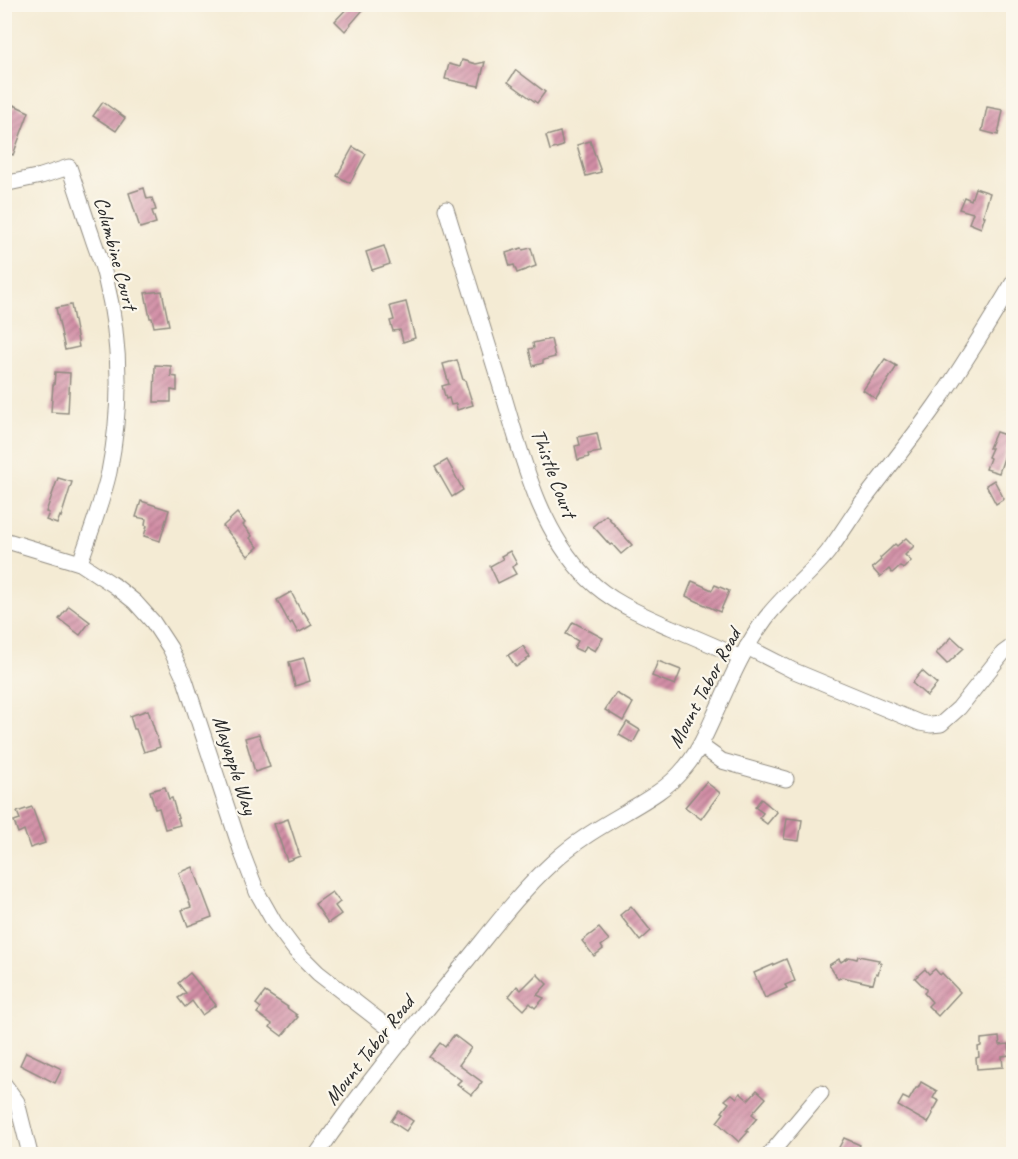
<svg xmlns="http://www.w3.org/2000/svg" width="1018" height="1159" font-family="Caveat,sans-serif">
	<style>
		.building { fill: url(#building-hatch) }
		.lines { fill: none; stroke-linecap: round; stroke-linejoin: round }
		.minor-casing { stroke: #908b80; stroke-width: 17 }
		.minor { stroke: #fff; stroke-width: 15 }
		.labels { text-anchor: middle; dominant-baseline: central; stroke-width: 4.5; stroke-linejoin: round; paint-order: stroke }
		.street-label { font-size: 21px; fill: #2b2b2b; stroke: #fbf7ec }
	</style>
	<defs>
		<pattern id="building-hatch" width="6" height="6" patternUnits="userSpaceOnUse" patternTransform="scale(1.5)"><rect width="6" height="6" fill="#d28ea6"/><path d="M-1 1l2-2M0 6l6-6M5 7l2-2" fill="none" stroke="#ab7487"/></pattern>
	</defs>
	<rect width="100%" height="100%" fill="#fbf7ec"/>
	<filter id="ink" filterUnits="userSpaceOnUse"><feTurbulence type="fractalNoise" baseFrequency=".0167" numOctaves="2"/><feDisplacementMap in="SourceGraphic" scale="12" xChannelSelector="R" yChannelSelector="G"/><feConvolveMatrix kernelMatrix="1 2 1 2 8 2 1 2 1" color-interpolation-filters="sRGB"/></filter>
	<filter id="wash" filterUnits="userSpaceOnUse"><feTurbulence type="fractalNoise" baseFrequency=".008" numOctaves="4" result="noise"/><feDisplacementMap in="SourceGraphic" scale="24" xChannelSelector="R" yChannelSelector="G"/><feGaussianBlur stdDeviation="1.35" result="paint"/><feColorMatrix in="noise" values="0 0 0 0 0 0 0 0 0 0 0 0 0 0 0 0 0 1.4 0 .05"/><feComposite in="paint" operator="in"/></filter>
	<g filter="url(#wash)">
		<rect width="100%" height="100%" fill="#f4ebd4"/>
		<g id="blocks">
			<g class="building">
				<path d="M351,4H368L345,31L335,21Z"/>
				<path d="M462,60L476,64L485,62L479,86L445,79L449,64L460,67Z"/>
				<path d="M516,70L545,92L537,103L508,82Z"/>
				<path d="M103,102L125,118L116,131L93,116Z"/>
				<path d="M14,105L29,112L13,155L4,151V123L7,124Z"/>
				<path d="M987,107L1003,110L998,135L982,131Z"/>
				<path d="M560,132L563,146L550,150L546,136Z"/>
				<path d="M590,141L601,172L586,176L577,145Z"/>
				<path d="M353,147L366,154L350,183L337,176Z"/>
				<path d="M144,188L147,199L152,198L156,210L152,211L156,223L140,228L129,193Z"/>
				<path d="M975,188L990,193L983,216H985L981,228L969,223L973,213L959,209L964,197L971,200Z"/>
				<path d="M384,246L390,264L372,270L366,252Z"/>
				<path d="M522,248L523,250L531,248L536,266L517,273L514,265L510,266L506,253Z"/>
				<path d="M162,291L169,325L154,327L152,318H150L145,293Z"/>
				<path d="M406,302L415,338L403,342L400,330L393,331L390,321L394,320L390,306Z"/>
				<path d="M71,305L79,347L65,350L56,308Z"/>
				<path d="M551,339L555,357L543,360V363L533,366L529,349L534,348L533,343Z"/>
				<path d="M885,359L897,366L876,399L863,390Z"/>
				<path d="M457,360L463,380H465L473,405L457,410L456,404L451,405L449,398L446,399L442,386L449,384L443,364Z"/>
				<path d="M155,365L171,366V376L177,377V391L171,390V402H154Z"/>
				<path d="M55,372L70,373L68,413L51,412L53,385H54Z"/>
				<path d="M996,432L1011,437L999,473L986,469L990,458L988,457L992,448H989Z"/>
				<path d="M597,433L601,452L588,454L589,457L578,460L575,446L580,445L578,437Z"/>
				<path d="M447,460L463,490L452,497L435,467Z"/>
				<path d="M58,478L72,482L61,517L60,516L57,524L46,520L49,513L46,512Z"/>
				<path d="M994,480L1004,499L996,504L986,485Z"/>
				<path d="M141,501L169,510L160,541L144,536L147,526L145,525L146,519L136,517Z"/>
				<path d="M237,513L245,523L243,525L252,536L250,538L258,547L248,556L223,526Z"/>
				<path d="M606,515L632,545L621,554L612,544L610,545L593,526Z"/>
				<path d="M906,538L914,546L905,555L911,561L903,569L900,566L892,573L889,569L880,577L872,568L881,560L880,558L890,549L895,544L897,546Z"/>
				<path d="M510,551L517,564L512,567L516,574L498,583L490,566L503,559L501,556Z"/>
				<path d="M692,581L712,590L715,585L729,591L720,612L686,596Z"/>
				<path d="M291,592L302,613L304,612L312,625L298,633L292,622L290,624L277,600Z"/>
				<path d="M69,606L90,622L80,635L59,619Z"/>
				<path d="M573,622L603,638L595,651L586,646L583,652L574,648L578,641L566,634Z"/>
				<path d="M952,637L964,648L947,664L936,653Z"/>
				<path d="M523,646L530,657L516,667L508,655Z"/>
				<path d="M304,658L310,681L295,686L289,662Z"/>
				<path d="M658,661L681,670L675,685L652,676Z"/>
				<path d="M922,671L937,684L927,696L912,683Z"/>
				<path d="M616,693L633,703L623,721L605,710Z"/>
				<path d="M148,710L160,747L144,752L136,729H134L130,716Z"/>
				<path d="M627,722L640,730L633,743L619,735Z"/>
				<path d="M259,734L270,767L255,772L245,738Z"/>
				<path d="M706,782L720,793L701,819L685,807Z"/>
				<path d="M165,787L169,799L172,798L180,825L165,829L159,808L155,809L150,791Z"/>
				<path d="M761,799L777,812L767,824L759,818L763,813L755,807Z"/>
				<path d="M32,807L45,843L30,848L24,830L18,833L14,821L20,819L17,812Z"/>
				<path d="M787,818L802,820L799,841L784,839Z"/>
				<path d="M288,819L300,856L287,861L274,824Z"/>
				<path d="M193,867L212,917L188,926L182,910L191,907L179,873Z"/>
				<path d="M332,892L340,902L335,906L341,914L328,923L315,904Z"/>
				<path d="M631,906L651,931L640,941L620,915Z"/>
				<path d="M599,928L609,940L601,946L603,949L594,956L582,941Z"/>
				<path d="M858,956L879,960L878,962L881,963L878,974L876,973L873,984L842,977L838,979L829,965L839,959L841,962L849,957L857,959Z"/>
				<path d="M786,959L795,981L785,985L787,988L765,998L754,973Z"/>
				<path d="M925,969L929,974L935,969L940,975L942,973L960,992L938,1016L928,1006L932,1002L924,993L926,991V989L915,978Z"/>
				<path d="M190,973L216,1005L202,1015L192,1001L185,1007L178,998L186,993L178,983Z"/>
				<path d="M537,974L547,984L537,995L544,998L535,1008L530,1003L524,1010L509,996L517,986L521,990Z"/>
				<path d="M265,992L288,1007L287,1008L297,1015L296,1016L298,1017L282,1036L270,1027L272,1024L257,1013L261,1008L256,1004Z"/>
				<path d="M454,1035L471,1048L459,1065L482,1082L472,1095L457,1084L461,1080L429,1057L440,1043L445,1047Z"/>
				<path d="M999,1037L1000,1045L1009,1044L1010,1055L1002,1056L1003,1067L977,1069L976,1058L979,1057L978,1047L981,1046V1039Z"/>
				<path d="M26,1052L62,1069L55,1083L20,1065Z"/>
				<path d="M921,1082L937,1091L933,1098L939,1101L932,1113L933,1114L928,1123L898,1106L903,1097L909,1100L916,1088H918Z"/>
				<path d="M757,1090L766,1098L752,1114L757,1118L746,1131L748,1132L739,1142L717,1122L724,1113L722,1112L729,1103L725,1100L732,1094L737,1098L740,1093L748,1100Z"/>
				<path d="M398,1111L413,1121L406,1131L391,1121Z"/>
				<path d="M844,1138L860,1145L856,1155H835Z"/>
			</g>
		</g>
	</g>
	<g filter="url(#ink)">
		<use href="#blocks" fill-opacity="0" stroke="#908b80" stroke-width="1.5"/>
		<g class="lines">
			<g class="minor-casing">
				<g id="minor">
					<path d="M4,184L41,176L69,167C77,190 84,213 92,236C96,249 102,262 105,276C121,340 122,407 109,472C102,503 90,533 80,563"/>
					<path d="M446,209C464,268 483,327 501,387C521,452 538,530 588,579C611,602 641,614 670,627C694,637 718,647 741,658"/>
					<path d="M4,540L80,563L115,586L135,602L153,622L170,648L185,680L242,853L257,892L274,922L295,950L318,973L403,1039"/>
					<path d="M747,647L792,670L920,723L931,725L941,724L959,708L1003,653L1014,645"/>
					<path d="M701,746L722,761L786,779"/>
					<path d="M4,1084L17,1102L30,1154"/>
					<path d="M317,1154C361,1090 410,1030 459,970C489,934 517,895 552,863C574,842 600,827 626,812C646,800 666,789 681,772C697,755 706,734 715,714C730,681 744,647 766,618C784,594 809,576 828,552C839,537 849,521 860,505C885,472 911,440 935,406C963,366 989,323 1014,281"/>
					<path d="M770,1154L821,1093"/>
				</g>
			</g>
			<use href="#minor" class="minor"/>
		</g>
	</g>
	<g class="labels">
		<g class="street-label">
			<text transform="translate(116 253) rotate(75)">Columbine Court</text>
			<text transform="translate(554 473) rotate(69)">Thistle Court</text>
			<text transform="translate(704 688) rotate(-62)">Mount Tabor Road</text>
			<text transform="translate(235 765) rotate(72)">Mayapple Way</text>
			<text transform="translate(369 1050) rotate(-52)">Mount Tabor Road</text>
		</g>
	</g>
	<rect width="1018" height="1159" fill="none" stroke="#fbf7ec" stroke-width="24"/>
</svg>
